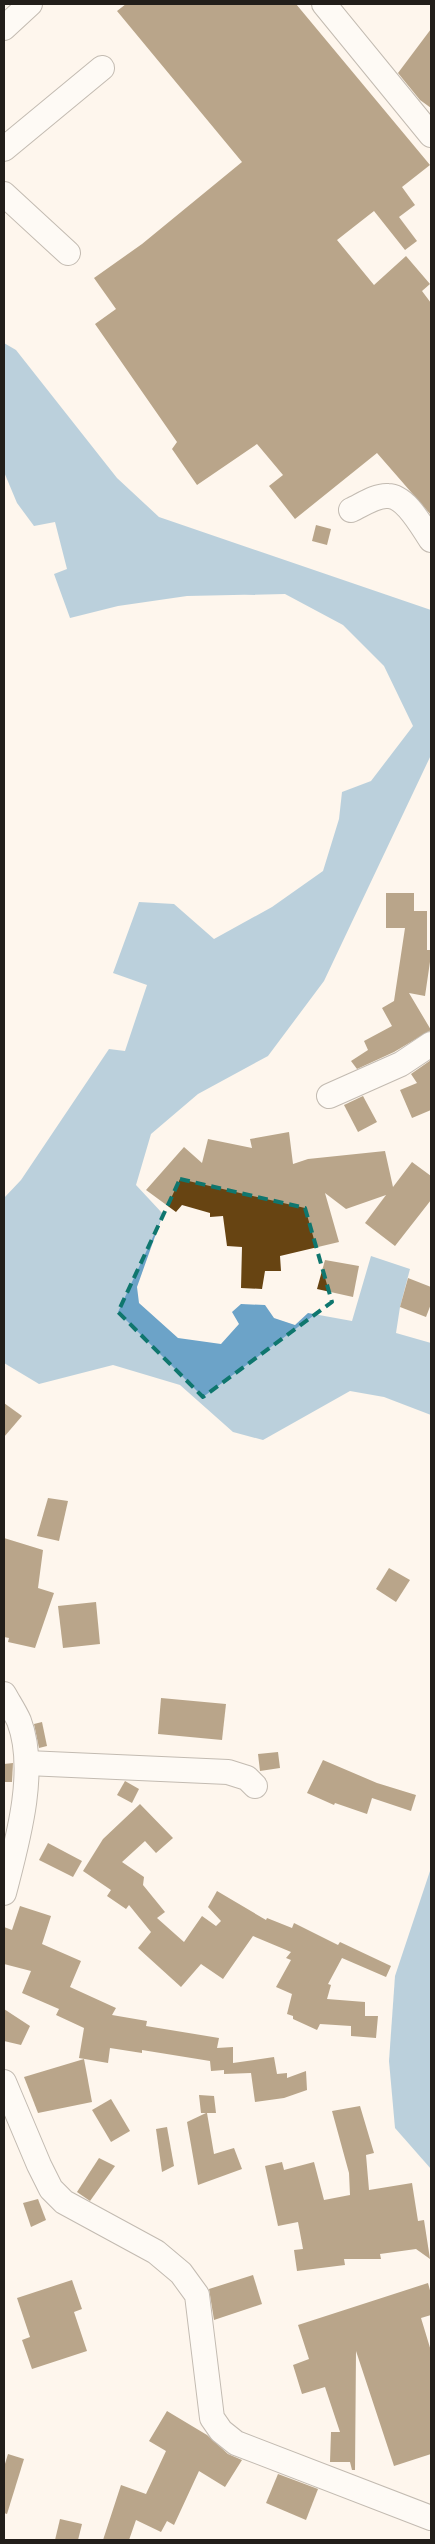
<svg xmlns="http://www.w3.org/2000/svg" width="435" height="2544" font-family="Lato,sans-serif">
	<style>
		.water { fill: #6ca3c8 }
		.building { fill: #674412 }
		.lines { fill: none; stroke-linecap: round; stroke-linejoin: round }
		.minor-casing { stroke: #7c7369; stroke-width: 26 }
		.minor { stroke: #fff; stroke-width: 24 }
		.marked { fill: none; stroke: #0f766e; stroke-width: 4; stroke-dasharray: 10 6; stroke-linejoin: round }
	</style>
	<rect width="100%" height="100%" fill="#fef6ed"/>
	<g class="water">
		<path d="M4,343L16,350L117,478L159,517L431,610V755L324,981L268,1056L198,1094L151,1134L136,1185L163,1214L137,1287L139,1303L178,1338L221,1344L239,1324L232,1312L241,1304L265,1305L274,1318L295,1325L308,1313L352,1321L371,1256L410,1269L400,1307L396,1333L431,1343V1415L384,1397L350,1391L263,1440L233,1432L180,1385L113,1365L39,1384L4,1363V1198L21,1180L109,1049L125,1051L147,985L113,973L139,902L174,904L214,939L272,907L323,871L339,819L342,792L371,781L413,726L384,666L343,625L285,594L187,596L118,606L70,618L54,574L67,569L55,522L34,526L17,503L4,472Z"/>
		<path d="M431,1868V2169L395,2128L389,2061L395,1976Z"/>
	</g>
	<g class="building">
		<path d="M126,4H296L430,165L402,187L415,205L399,217L417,241L405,250L374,211L337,240L374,285L406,256L430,284L422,291L431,303V515L377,453L295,519L269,486L283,475L257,444L197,485L172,449L177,442L95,324L116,309L94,278L142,244L242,162L117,11Z"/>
		<path d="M431,29V108L420,100L398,73Z"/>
		<path d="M316,525L331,529L327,545L312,541Z"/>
		<path d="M386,893H414V911H427V950H431V955L425,996L409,993L431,1030L394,1052L357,1069L351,1061L368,1050L364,1041L392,1026L382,1008L394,1001L405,928H386Z"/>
		<path d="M431,1060V1110L412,1118L400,1090L417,1083L411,1074Z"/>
		<path d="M363,1096L377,1122L358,1132L344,1105Z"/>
		<path d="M289,1132L293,1164L308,1159L385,1151L393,1187L412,1162L431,1176V1200L395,1246L365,1223L386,1195L346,1209L325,1193L339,1242L280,1256L281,1271H265L262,1289L241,1288L242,1247L227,1246L223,1216L210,1217V1213L182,1205L176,1212L146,1190L184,1147L202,1163L208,1139L252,1148L250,1139Z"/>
		<path d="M325,1260L359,1266L353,1297L317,1289Z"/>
		<path d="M408,1278L431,1287V1304L426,1317L400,1307Z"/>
		<path d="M4,1403L22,1416L4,1437Z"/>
		<path d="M48,1498L68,1501L59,1541L37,1536Z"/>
		<path d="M4,1538L43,1550L38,1588L54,1593L35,1648L8,1642L9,1638L4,1637Z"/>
		<path d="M389,1568L410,1580L396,1602L376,1589Z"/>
		<path d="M96,1602L100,1644L63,1648L58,1606Z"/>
		<path d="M161,1698L226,1704L222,1740L158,1734Z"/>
		<path d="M42,1722L47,1746L39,1748L34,1724Z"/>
		<path d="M278,1752L280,1768L260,1771L258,1754Z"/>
		<path d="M323,1760L377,1783L416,1795L411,1811L372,1798L367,1814L335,1803L334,1805L307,1793Z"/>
		<path d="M13,1763L12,1782H4V1764Z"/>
		<path d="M125,1781L139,1789L132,1803L117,1795Z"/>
		<path d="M140,1804L173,1838L156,1853L145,1841L122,1862L144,1877L143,1885L165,1912L157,1918L184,1942L202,1916L216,1926L221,1921L208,1907L217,1891L266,1920L267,1918L292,1928L294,1923L338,1945L340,1942L391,1966L386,1977L342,1958L328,1984L331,1985L327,1999L365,2002V2016H378L376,2038L351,2036V2026L320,2024L317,2030L293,2019V2016L287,2014L292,1994L276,1987L291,1960L286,1958L291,1952L253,1936L223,1979L201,1964L181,1987L138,1948L151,1932L129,1905L126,1909L107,1896L111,1890L83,1871L103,1839Z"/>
		<path d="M48,1843L82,1861L73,1877L39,1860Z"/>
		<path d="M20,1906L51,1916L42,1944L81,1961L70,1987L116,2008L112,2015L147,2021L146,2026L219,2038L217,2048L233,2047V2063L274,2057L277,2074L287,2073V2078L306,2071L307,2090L284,2098L255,2102L251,2073L224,2074V2070L211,2071L210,2061L142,2050V2053L110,2048L108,2063L79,2058L84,2028L56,2015L59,2009L22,1993L31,1971L4,1964V1927L12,1930Z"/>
		<path d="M4,2009L30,2026L21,2045L4,2041Z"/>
		<path d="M84,2059L92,2102L38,2113L24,2077Z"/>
		<path d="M199,2095L214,2096L216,2113H207L214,2154L234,2148L242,2169L198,2185L187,2122L206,2113H201Z"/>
		<path d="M111,2099L130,2131L111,2142L92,2110Z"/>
		<path d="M360,2106L374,2153L366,2155L369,2190L412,2183L418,2221L424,2220L430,2259L416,2249L380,2254L381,2259H344L345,2265L297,2271L294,2250L303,2249L298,2222L278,2226L265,2166L282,2162L284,2170L314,2162L324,2200L350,2195L349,2173L332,2111Z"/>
		<path d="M167,2127L174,2166L162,2172L156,2129Z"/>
		<path d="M99,2158L115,2166L90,2201L77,2192Z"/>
		<path d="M38,2199L46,2220L31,2227L23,2203Z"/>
		<path d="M253,2275L262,2304L214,2320L209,2289Z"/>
		<path d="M72,2280L82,2309L74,2312L87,2351L32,2369L22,2340L30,2337L17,2298Z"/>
		<path d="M428,2283L431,2294V2315L421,2318L431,2351V2454L394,2466L356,2351L355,2470H352L350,2462H330L331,2432H340L325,2387L302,2394L293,2365L309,2359L298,2325Z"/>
		<path d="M167,2411L207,2435L228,2454L242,2460L225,2487L199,2471L174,2525L167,2521L161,2532L136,2520L129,2540H103L121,2485L146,2494L166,2451L149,2441Z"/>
		<path d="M8,2454L24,2459L7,2514L4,2513V2467Z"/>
		<path d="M278,2474L318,2489L306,2520L266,2503Z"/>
		<path d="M60,2519L82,2524L78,2540H55Z"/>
	</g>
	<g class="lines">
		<g class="minor-casing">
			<g id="minor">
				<path d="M324,4L431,135"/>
				<path d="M4,28L30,4"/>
				<path d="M4,149L102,68"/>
				<path d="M4,194L68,253"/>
				<path d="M351,510C362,505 376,495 388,496C406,496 422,527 431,540"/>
				<path d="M329,1096L401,1064L431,1044"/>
				<path d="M4,1694C9,1703 15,1712 19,1721C38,1771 17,1843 4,1893"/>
				<path d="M27,1763L228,1772L247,1778L255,1786"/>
				<path d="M4,2082L39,2165L51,2189L64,2202L156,2252L181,2273L197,2295L212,2418L221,2431L236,2443L431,2518"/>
			</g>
		</g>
		<use href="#minor" class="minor"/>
	</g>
	<path d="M0 0H435V2544H0ZM180,1179L305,1208L332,1302L203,1397L118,1312Z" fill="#fef6ed" fill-opacity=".55" fill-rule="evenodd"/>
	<path class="marked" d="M180,1179L305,1208L332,1302L203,1397L118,1312Z"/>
	<rect width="435" height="2544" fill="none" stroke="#221e1a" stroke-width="10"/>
</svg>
